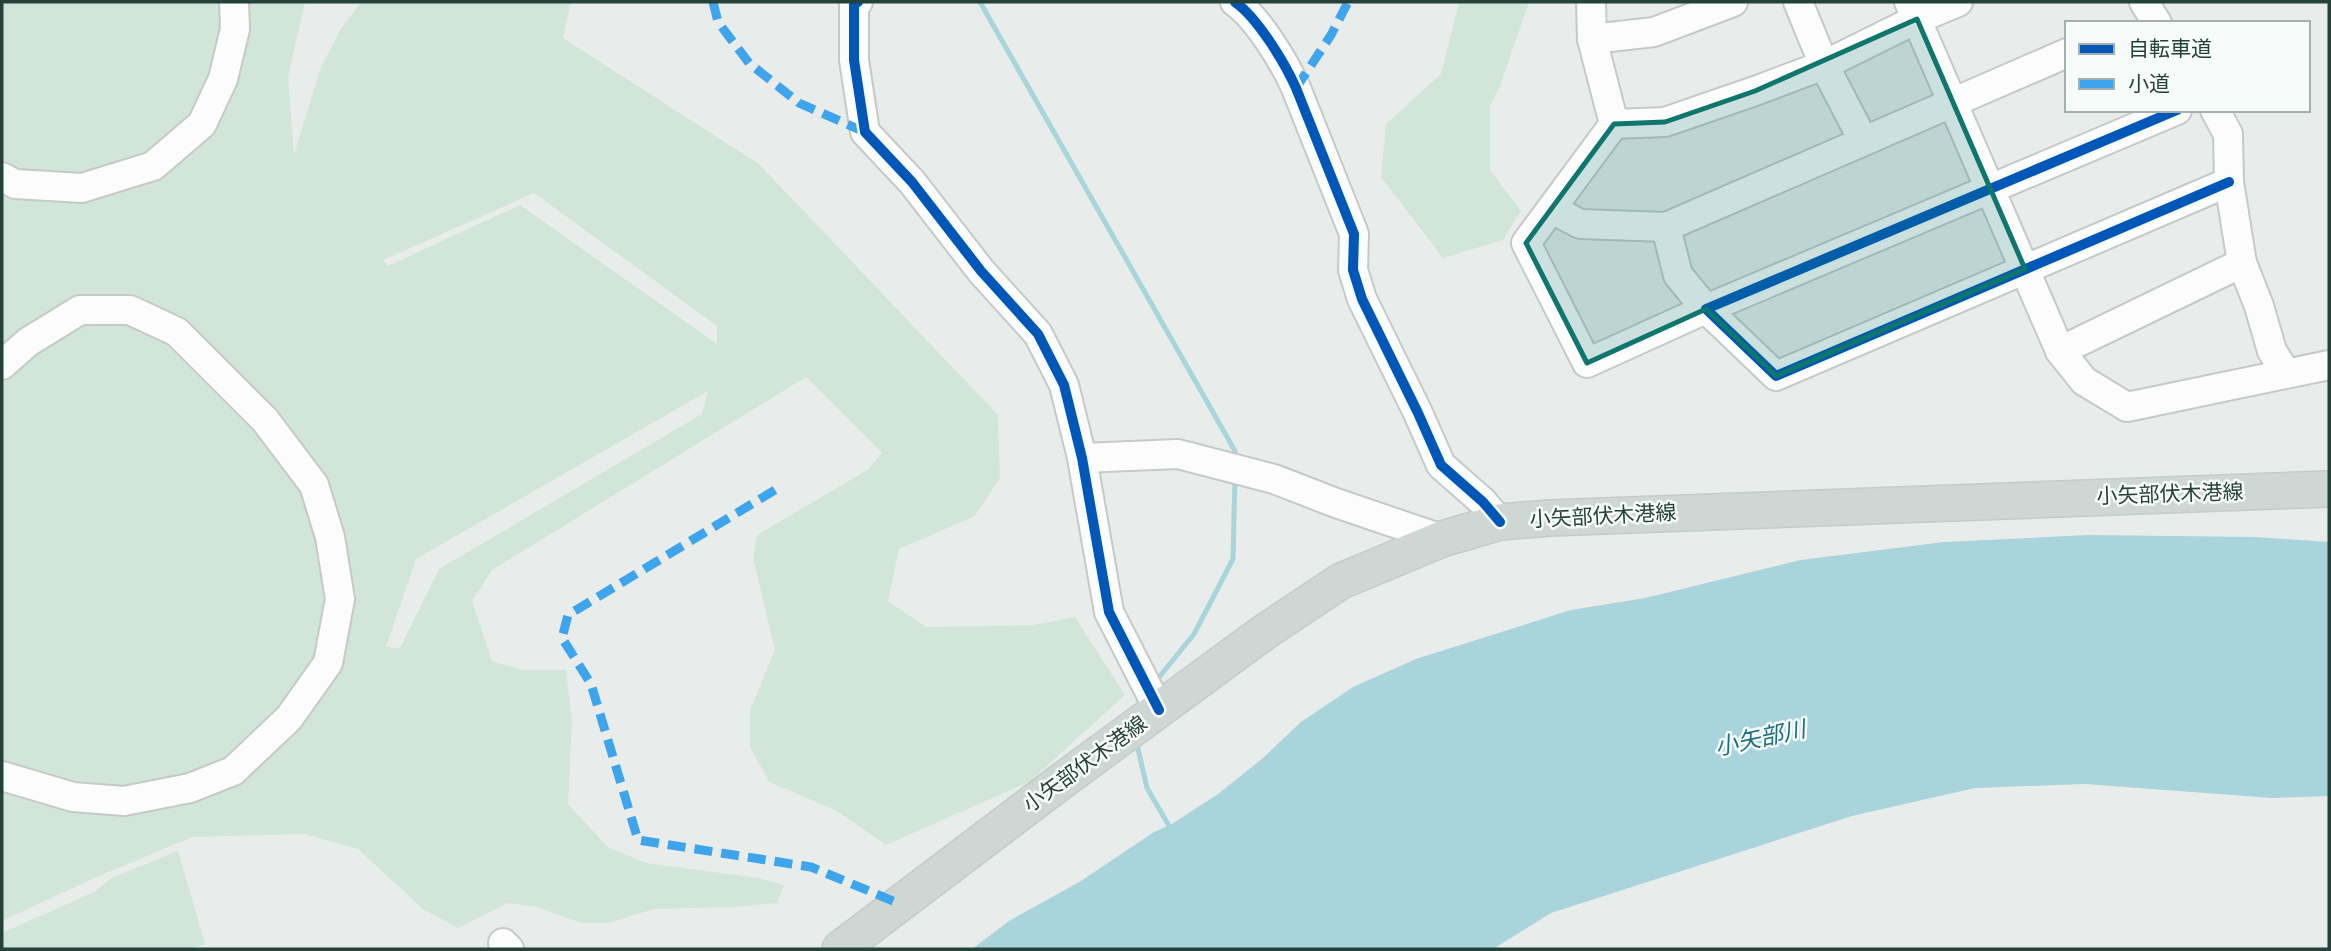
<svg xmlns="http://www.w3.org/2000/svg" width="2331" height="951" font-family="Jost,'Noto Sans JP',sans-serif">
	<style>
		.green { fill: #d1e6d8; fill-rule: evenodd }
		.water { fill: #a9d4db }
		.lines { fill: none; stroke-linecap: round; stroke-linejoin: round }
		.stream { stroke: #a9d4db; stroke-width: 5 }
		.minor-casing { stroke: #c5cac8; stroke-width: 32 }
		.major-casing { stroke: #c3ccc9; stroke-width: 38 }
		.minor { stroke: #fcfcfc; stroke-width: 28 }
		.major { stroke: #cfd7d5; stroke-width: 35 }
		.quiet { stroke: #3ea4ec; stroke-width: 9; stroke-dasharray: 18 9; stroke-linecap: butt }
		.cycleway-casing { stroke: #f7fbf9; stroke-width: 15 }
		.cycleway { stroke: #0057b8; stroke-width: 10 }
		.marked { fill: #0f766e; fill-opacity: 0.2; stroke: #0f766e; stroke-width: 5; stroke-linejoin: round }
		.labels { text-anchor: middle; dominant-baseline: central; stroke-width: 5; stroke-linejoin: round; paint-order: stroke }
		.street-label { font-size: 21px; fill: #24423a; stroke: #f7fbf9 }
		.water-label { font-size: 23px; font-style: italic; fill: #1c6f80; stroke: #f7fbf9 }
	</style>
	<rect width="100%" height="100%" fill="#e8edeb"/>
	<g class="green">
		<path d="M2,2H305L288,77L294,154L321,67L340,30L361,2H574L570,5L563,38L759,164L998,415L1000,478L975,516L899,549L888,601L926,627L1033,625L1075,617L1125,695L1029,782L886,845L837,811L769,782L750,746V710L775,650L753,558L757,535L869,469L882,453L806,377L492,570L472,601L492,661L523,670H566L572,720L568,804L608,847L646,863L759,878L784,885L777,903L735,907L654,909L608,923H581L537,907L508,903L458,928L423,909L358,849L305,834L192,837L92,879L2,921ZM534,193L717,326V344L520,205L388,266L383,260ZM708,391L702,414L439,569L400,648L386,647L416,559Z"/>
		<path d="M1459,2H1529L1501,83L1490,106V170L1521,211L1503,240L1443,258L1381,177L1386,124L1441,74Z"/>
		<path d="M178,851L205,944L193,949H2V933L96,891L111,878Z"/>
	</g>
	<path class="water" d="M2088,535L2256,537L2329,542V796L2272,798L2085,784L1975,788L1852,816L1551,913L1493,949H972L1009,921L1081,881L1154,832L1172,824L1218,794L1263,758L1301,722L1353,687L1416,659L1571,610L1645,598L1801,560L1944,542Z"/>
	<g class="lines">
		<g class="stream">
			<path d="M980,2L1235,451V460"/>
			<path d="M1156,681L1194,634L1233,559L1235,476"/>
			<path d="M1136,740L1147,788L1172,831"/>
		</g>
		<g class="minor-casing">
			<g id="minor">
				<path d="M858,2L854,4V60L865,132L912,182L981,271L1038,334L1064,385L1082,458L1109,612L1159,710"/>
				<path d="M1235,2C1257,17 1285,63 1296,88L1354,234L1353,270L1362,299L1418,413L1441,465L1483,502L1500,522"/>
				<path d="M1591,2L1592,39L1614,124L1526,243L1587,363L1706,309L1678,275L1666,227"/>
				<path d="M1798,2L1824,65L1863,140"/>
				<path d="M1909,2L2060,351L2084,381L2127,407L2329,365"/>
				<path d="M2144,2L2157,23"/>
				<path d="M1592,39L1654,32L1733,2"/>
				<path d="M2177,110L1706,309L1776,376L2229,182"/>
				<path d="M2215,110L2228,134L2229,182L2242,263L2259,306L2272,351L2286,373"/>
				<path d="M1614,124L1665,122L1755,91L1824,65L1917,19L1958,2"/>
				<path d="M2,177L15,184L82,188L153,166L202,124L223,79L235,29L234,2"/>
				<path d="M1552,209L1580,224L1666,227L2067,53"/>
				<path d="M2060,351L2242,263"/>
				<path d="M2,365L28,342L80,310H130L177,332L265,420L314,485L330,537L340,599L328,663L289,718L233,771L190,788L124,801L73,797L2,776"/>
				<path d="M1082,458L1178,454L1274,479L1336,503L1442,539"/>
				<path d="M503,943L509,949"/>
			</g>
		</g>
		<g class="major-casing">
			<path id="major" d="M840,949L1063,780L1263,633L1341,581L1442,539L1500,522L1550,518L2329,489"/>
		</g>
		<use href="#minor" class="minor"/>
		<use href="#major" class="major"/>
		<g class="quiet">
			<path d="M713,2L718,22L749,63L799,103L865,132"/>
			<path d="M1296,88L1331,35L1348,2"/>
			<path d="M775,490L568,615L562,638L591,684L638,840L811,867L898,903"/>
		</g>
		<g class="cycleway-casing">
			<g id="cycleway">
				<path d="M858,2L854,4V60L865,132L912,182L981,271L1038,334L1064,385L1082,458L1109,612L1159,710"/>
				<path d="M1235,2C1257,17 1285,63 1296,88L1354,234L1353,270L1362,299L1418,413L1441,465L1483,502L1500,522"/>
				<path d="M2177,110L1706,309L1776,376L2229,182"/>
			</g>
		</g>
		<use href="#cycleway" class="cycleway"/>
	</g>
	<path class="marked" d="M1917,19L2025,269L1776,376L1706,309L1587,363L1526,243L1614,124L1665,122L1755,91Z"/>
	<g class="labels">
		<g class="street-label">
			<text transform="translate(2170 494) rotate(-2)">小矢部伏木港線</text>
			<text transform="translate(1603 516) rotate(-3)">小矢部伏木港線</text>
			<text transform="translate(1085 764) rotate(-36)">小矢部伏木港線</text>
		</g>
		<g class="water-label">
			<text transform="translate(1760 738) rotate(-12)">小矢部川</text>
		</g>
	</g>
	<rect width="2331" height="951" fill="none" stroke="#24423a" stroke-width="7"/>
	<rect x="2065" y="21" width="245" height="91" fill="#f7fbf9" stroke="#a3b1ad" stroke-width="2"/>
	<rect x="2079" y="44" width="35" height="10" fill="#0057b8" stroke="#a3b1ad" stroke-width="2"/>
	<text x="2128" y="56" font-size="21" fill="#24423a">自転車道</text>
	<rect x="2079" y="79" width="35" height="10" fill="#3ea4ec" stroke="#a3b1ad" stroke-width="2"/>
	<text x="2128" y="91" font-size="21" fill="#24423a">小道</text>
</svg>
